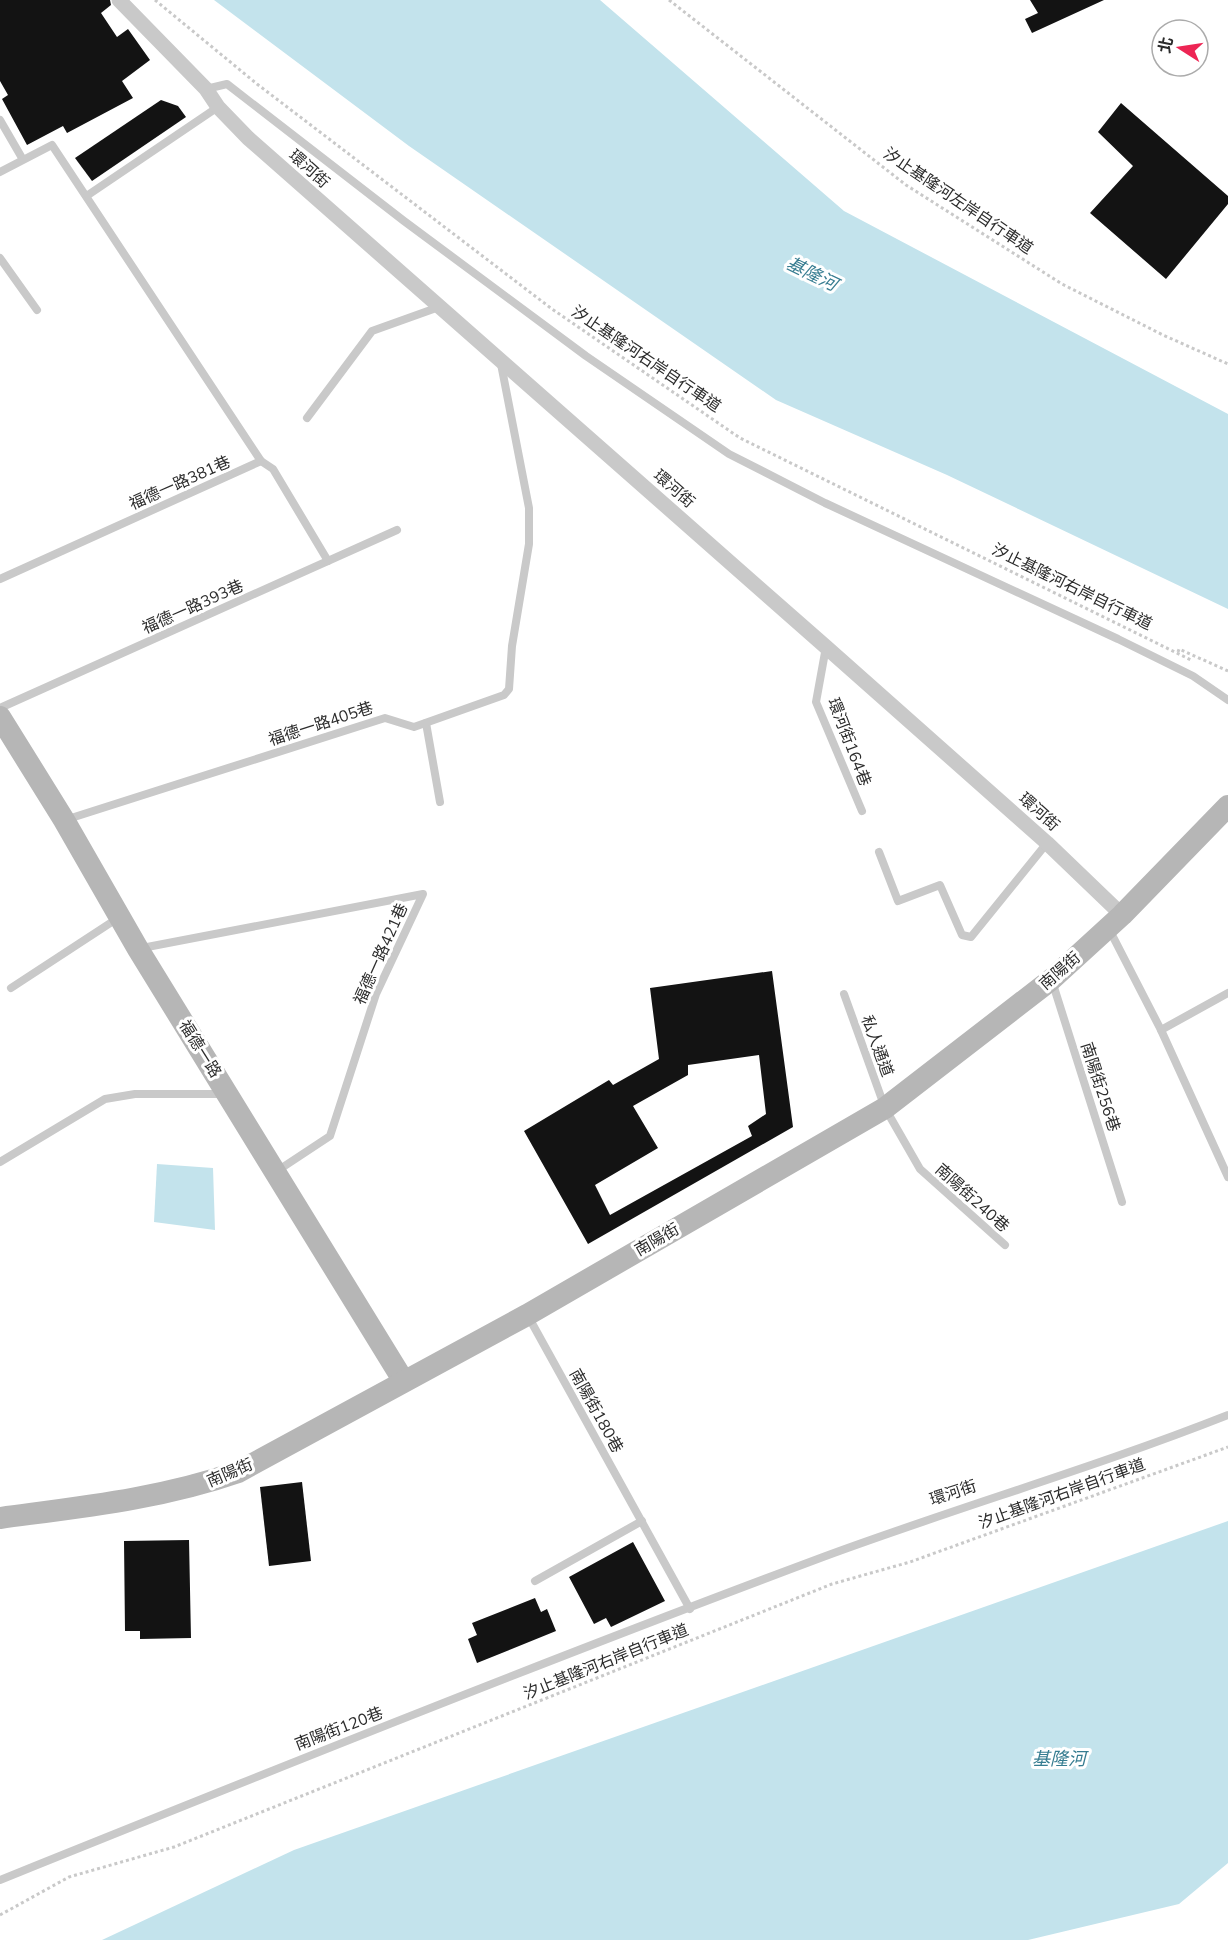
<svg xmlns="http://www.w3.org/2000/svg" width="1228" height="1940" font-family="'Nunito Sans','Noto Sans TC',sans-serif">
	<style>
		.water { fill: #c3e3ec }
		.building { fill: #131313; fill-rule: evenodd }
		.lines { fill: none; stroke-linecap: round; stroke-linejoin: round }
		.path { stroke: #c9c9c9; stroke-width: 3; stroke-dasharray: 3 3; stroke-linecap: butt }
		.lane { stroke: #c9c9c9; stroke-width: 8 }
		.street { stroke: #c9c9c9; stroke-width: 15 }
		.secondary { stroke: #b6b6b6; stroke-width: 22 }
		.labels { text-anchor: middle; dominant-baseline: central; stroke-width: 6; stroke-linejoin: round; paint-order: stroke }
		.street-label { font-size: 16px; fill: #2c2c2c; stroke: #fff }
		.water-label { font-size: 18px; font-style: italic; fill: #377d91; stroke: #fff }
	</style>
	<rect width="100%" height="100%" fill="#fff"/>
	<g class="water">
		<path d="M214,0H600L844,211L1228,414V609L947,475L776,400L409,146Z"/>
		<path d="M157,1164L213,1168L215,1230L154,1222Z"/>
		<path d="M1228,1521V1863L1179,1904L1028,1940H102L294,1850Z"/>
	</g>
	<g class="building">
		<path d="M0,0H110L111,5L101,13L117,37L128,29L150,60L122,81L133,98L67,133L63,126L27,145L2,99L8,95L0,81Z"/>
		<path d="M1030,0H1104L1032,33L1025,19L1038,13Z"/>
		<path d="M161,100L178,106L186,117L92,181L75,158Z"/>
		<path d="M1121,103L1228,196V204L1166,279L1090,213L1133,166L1098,132Z"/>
		<path d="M772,971L793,1127L588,1244L524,1131L609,1080L613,1085L659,1059L650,988ZM759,1055L766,1114L748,1126L752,1136L610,1215L595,1185L658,1148L633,1106L688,1075V1065Z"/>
		<path d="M302,1482L311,1561L269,1566L260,1487Z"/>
		<path d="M189,1540L191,1638L140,1639V1631H125L124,1541Z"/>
		<path d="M633,1542L665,1601L611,1627L606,1618L594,1624L569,1577Z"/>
		<path d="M535,1598L541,1612L547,1609L556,1631L477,1663L468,1639L477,1635L472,1623Z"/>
	</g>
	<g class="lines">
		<g class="path">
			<path d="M155,0L257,84L552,309L740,438L1191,660"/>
			<path d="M669,0L906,185L1062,284L1163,335L1228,364"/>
			<path d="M1178,652L1179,649L1228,671"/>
			<path d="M0,1915L69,1877L174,1847L832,1584L910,1562L1228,1447"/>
		</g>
		<g class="lane">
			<path d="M206,89L227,84L404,221L586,356L729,454L825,503L1118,639L1193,676L1228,700"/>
			<path d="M0,120L22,158"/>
			<path d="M0,172L52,145L261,461"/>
			<path d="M88,195L218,107"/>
			<path d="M0,258L37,310"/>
			<path d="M307,418L372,331L439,307"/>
			<path d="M0,579L261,461L273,469L328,561"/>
			<path d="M826,647L816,702L862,811"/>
			<path d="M0,708L397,530"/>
			<path d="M426,723L440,802"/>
			<path d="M68,819L385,718L414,727L504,695L509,689L512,646L529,544V508L501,364"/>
			<path d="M879,852L898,901L940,885L962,935L971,937L1047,843"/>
			<path d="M1109,929L1161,1030L1228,1177"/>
			<path d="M142,948L423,894L376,994L330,1136L277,1171"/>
			<path d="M1052,981L1122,1202"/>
			<path d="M11,988L118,918"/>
			<path d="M844,994L885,1108L920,1169L1005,1245"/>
			<path d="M1161,1030L1228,993"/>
			<path d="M0,1162L105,1099L135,1094H223"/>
			<path d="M528,1316L690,1609"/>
			<path d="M535,1581L642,1521"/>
			<path d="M0,1880C273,1770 547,1660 823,1557C958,1507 1094,1468 1228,1415"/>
		</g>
		<path class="street" d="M119,0L206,89L218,107L248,138L826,647L1047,843L1122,915"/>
		<g class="secondary">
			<path d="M0,717L64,820L138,949L403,1380"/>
			<path d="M0,1518C81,1507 160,1499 238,1472L527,1315L885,1108L1052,979L1122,915L1228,806"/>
		</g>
	</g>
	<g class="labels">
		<g class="street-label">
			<text transform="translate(309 169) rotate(42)">環河街</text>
			<text transform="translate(958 201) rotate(34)">汐止基隆河左岸自行車道</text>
			<text transform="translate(646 359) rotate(34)">汐止基隆河右岸自行車道</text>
			<text transform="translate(180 483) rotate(-24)">福德一路381巷</text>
			<text transform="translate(674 489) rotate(41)">環河街</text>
			<text transform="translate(1072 587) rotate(26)">汐止基隆河右岸自行車道</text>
			<text transform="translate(193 607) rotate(-24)">福德一路393巷</text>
			<text transform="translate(321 724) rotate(-18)">福德一路405巷</text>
			<text transform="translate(849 742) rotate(69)">環河街164巷</text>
			<text transform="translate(1039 812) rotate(42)">環河街</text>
			<text transform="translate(381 954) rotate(-66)">福德一路421巷</text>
			<text transform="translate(1060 971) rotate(-41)">南陽街</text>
			<text transform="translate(877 1046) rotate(70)">私人通道</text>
			<text transform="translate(200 1049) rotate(58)">福德一路</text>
			<text transform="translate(1100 1087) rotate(72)">南陽街256巷</text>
			<text transform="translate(972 1198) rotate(42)">南陽街240巷</text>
			<text transform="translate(657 1240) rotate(-30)">南陽街</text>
			<text transform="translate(596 1411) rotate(61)">南陽街180巷</text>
			<text transform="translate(230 1473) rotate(-23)">南陽街</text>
			<text transform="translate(953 1493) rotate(-18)">環河街</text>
			<text transform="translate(1062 1494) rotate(-20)">汐止基隆河右岸自行車道</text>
			<text transform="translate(606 1662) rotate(-22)">汐止基隆河右岸自行車道</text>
			<text transform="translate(339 1729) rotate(-21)">南陽街120巷</text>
		</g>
		<g class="water-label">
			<text transform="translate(812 274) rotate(26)">基隆河</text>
			<text x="1059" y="1759">基隆河</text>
		</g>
	</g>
	<g transform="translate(1180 48) rotate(282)"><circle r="28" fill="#ffffff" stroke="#ababab" stroke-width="1.5"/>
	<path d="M0-4.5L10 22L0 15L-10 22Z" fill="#ed2554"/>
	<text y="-9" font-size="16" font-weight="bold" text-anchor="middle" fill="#2c2c2c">北</text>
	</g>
</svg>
